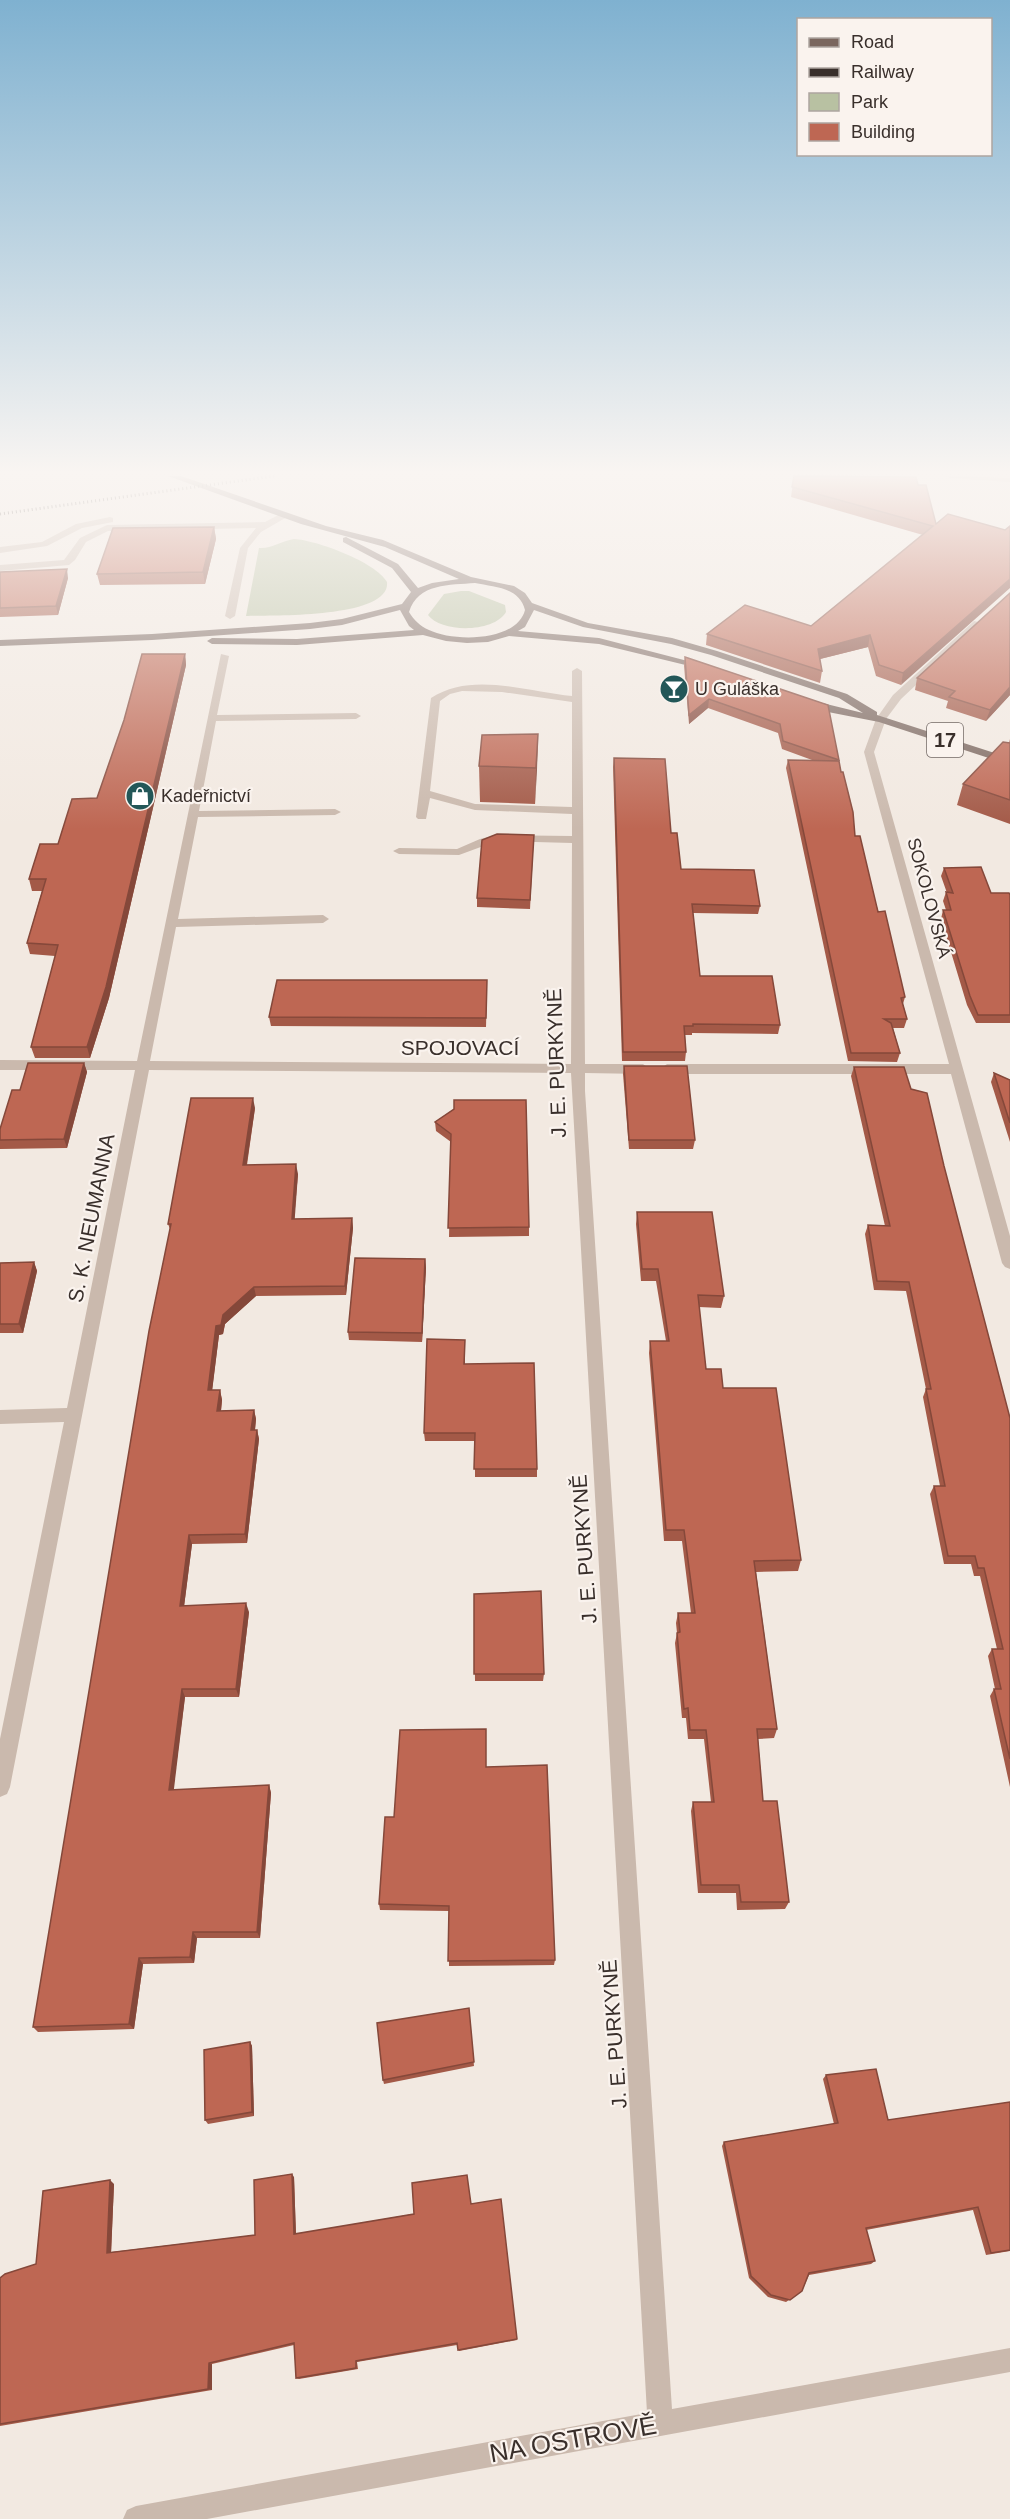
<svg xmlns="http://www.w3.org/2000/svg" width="1010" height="2519" font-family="Arial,sans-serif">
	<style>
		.green { fill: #b8c1a2 }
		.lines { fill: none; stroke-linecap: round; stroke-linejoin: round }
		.minor { fill: #cab9ad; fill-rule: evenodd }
		.major { fill: #7a665e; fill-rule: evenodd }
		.rail { stroke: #392f2b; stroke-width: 3; stroke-dasharray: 1 3; stroke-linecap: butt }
		.wall { fill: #a35947 }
		.shaded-wall { fill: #85483a }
		.building { fill: #be6753; stroke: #85483a; stroke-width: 1.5 }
		.labels { text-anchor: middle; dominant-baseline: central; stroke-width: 4.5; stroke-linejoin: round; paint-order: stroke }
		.far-poi-label { font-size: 18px; fill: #392f2b; stroke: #faf3ee; text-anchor: start }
		.far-street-label { font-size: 18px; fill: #392f2b; stroke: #faf3ee }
		.shield { fill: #faf3ee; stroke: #736a66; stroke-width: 1.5 }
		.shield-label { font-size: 20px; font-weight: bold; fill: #392f2b }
		.street-label { font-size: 21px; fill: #392f2b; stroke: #faf3ee }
		.near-street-label { font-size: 26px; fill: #392f2b; stroke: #faf3ee }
	</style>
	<rect width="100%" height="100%" fill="#f2e9e1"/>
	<g class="green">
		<path d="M294,539C316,540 376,562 387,582C391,619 270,615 246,616L259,548C271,549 281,541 294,539Z"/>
		<path d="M461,591H469L505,605L506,612C494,633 441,633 428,615L444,594Z"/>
	</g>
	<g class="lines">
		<g class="minor">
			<path d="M946,476L1010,478V482L950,478Z"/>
			<path d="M284,512L288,515L287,517L261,532L248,548L235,616L230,619L225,616L240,548L256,528L108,531L86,542L75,560L69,565L0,571V565L64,560L80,538L107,525L265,522Z"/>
			<path d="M110,517L113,518V522L82,528L47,546L0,553V547L42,542L76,524Z"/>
			<path d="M974,621L982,623L901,699L886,719L874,752L1010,1236V1269L1005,1267L1002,1263L951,1074H667L660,1069L667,1064H949L864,752L876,719L893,695Z"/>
			<path d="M221,654L229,656L217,715L356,713L361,716L356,719L216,721L199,811L335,809L341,812L335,815L198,817L178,919L323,915L329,919L323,923L176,927L150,1061L571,1064L572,843L497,841L459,855L399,854L393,851L399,848L457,849L480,839L497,835L572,836V814L475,810L430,798L426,819H418L416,817L431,698C472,671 527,692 572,696V671L577,668L582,671L585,1064H643L650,1069L643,1074L585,1073V1091L672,2409L1010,2348V2372L207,2519H123L127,2510L136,2506L647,2413L571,1073L149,1070L10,1787L7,1794L0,1797V1739L64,1422L0,1424V1410L67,1408L135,1070H0V1060L137,1061ZM462,691L502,692L572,702V807L475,804L430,791L440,701L450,694Z"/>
		</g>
		<path class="major" d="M168,476H181L326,526L383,540L471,577L514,586L525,593L532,603L588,623L672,638L717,651L847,694L877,712V715L1010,758V765L879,722L828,712L806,705V701L810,700L863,713L839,698L711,655L671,644L583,627L534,610L525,627L518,631L599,638L707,666L702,669L599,644L509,636L488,642L467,643L446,641L423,635L297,645L212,644L207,641L212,638L297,639L414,630L409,626L400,610L342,625L310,629L152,640L0,646V640L152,634L310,623L342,619L402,604L411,592L392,568L343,542V538L346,537L398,564L418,588L432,583L459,579L385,547L301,524ZM475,583C494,587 519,587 525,610C517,642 453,642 429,630C420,626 414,620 409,612C418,583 450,585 475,583Z"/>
		<path class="rail" d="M0,514L274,476"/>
	</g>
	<g class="wall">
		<path d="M794,476L918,485L936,524L948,514L901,685L876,676L868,647L820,659L822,671L820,683L706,645L707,634L811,626L923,535L791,497Z"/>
		<path d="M214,527L216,539L205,584L100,585L97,574Z"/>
		<path d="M0,572L68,578L58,615L0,617Z"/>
		<path d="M185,654L186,665L109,998L90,1058H35L31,1047L55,956L30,954L27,943L42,891H32L29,879L97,798Z"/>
		<path d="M685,657L825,705L855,836L905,997L903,1004L907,1019L904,1028H893L900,1053L897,1062L848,1061L786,768L788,760H812L782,749L778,733L708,708L689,724L684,666Z"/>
		<path d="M917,678L1010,695L986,721L946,708L948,701L915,690Z"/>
		<path d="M538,734L535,804L480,802L479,766Z"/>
		<path d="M1010,739V824L957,805L963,784L1009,743Z"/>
		<path d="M614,758L671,833L681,869L760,906L758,914L693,913L700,976L780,1025L778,1034L692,1033V1035H685L686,1052L685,1061H622L613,767Z"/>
		<path d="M534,835L530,909L477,907V898Z"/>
		<path d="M944,868L991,893L1010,895V1023H976L967,1005L941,919L943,910H946L943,901L946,892L947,893L941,876Z"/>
		<path d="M487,989L486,1027L271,1026L269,1017Z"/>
		<path d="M84,1063L87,1072L67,1148L0,1149V1129L20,1090Z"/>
		<path d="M624,1066L695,1140L693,1149H629L623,1074Z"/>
		<path d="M854,1067L911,1089L944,1166L1010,1418V1787L990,1696L994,1689H995L988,1656L992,1649H997L980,1576H974L971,1564H944L930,1494L934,1486H940L923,1397L926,1389L906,1291L874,1290L865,1234L868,1225L885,1226L851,1076Z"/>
		<path d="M994,1073L1010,1080V1142L991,1082Z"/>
		<path d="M255,1108L247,1165L298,1174L294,1219L352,1218L353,1228L346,1295L256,1296L225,1324L223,1334L219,1335L212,1390H220L222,1400L221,1411L254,1410L256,1419L255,1430H257L259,1439L247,1543L192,1544L184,1606L249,1612L239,1697H185L173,1790L269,1785L271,1793L260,1938H197L194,1963L143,1964L134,2029L38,2032L33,2027L170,1229L168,1224Z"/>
		<path d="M454,1109L529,1227V1236L449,1237L451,1142L436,1131L435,1122Z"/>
		<path d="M637,1212L724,1296L721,1308L699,1307L706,1369L723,1388L801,1560L798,1571L756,1572L777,1729L774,1738L758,1739L763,1801L789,1902L785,1909L737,1910L736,1893H698L691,1811L693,1802H711L704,1739H688L686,1718H682L675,1643L677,1633L676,1623L678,1613H691L682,1541H664L649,1353L650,1341H666L656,1281H641L636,1224Z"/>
		<path d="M425,1259L426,1268L422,1342L349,1340L348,1332Z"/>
		<path d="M34,1262L37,1271L23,1333H0V1263Z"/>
		<path d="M465,1340V1364L537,1469V1477H475V1441H425L424,1433Z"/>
		<path d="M474,1594L544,1674L543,1681H475Z"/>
		<path d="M486,1767L555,1960L554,1965L449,1966V1911L380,1910L379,1904L394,1817Z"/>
		<path d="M469,2008L474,2066L384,2084L383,2080Z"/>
		<path d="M250,2042L252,2046L254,2116L208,2124L205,2120Z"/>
		<path d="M826,2075L888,2120L1010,2102V2251L986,2255L973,2210L866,2230L875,2261L871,2264L809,2275L802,2291L786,2302L768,2297L749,2278L722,2146L724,2142L834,2124L823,2079Z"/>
		<path d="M294,2177L296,2234L471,2204L517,2340L459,2351L457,2345L357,2362L358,2369L299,2379L296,2378L294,2345L212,2364V2390L0,2426V2278L36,2264L114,2184L111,2252L255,2235Z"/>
	</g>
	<g class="shaded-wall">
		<path d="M214,527L216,539L205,584L203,572Z"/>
		<path d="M67,569L68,578L58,615L56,606Z"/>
		<path d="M1010,579V588L901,685L903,673Z"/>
		<path d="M870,635L868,647L816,660L818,649Z"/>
		<path d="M185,654L186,665L109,998L90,1058L87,1047Z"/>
		<path d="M1010,687V695L986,721L990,710Z"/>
		<path d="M709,699L708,708L689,724V715Z"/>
		<path d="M538,734L537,770L535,804L536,768Z"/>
		<path d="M84,1063L87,1072L67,1148L64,1139Z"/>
		<path d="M253,1098L255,1108L245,1175L243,1165Z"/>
		<path d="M296,1164L298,1174L294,1229L292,1219Z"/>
		<path d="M352,1218L353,1228L346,1295L345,1286Z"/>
		<path d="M425,1259L426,1268L422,1342V1333Z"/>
		<path d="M34,1262L37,1271L23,1333L19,1324Z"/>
		<path d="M254,1287L256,1296L225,1324L223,1334L219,1335L211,1400L208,1390L216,1326L223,1315Z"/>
		<path d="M220,1390L222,1400L220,1420L217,1411Z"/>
		<path d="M254,1410L256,1419L254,1439L251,1430Z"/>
		<path d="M257,1430L259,1439L247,1543L245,1534Z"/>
		<path d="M189,1535L192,1544L183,1615L180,1606Z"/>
		<path d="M246,1603L249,1612L239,1697L236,1689Z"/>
		<path d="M182,1689L185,1697L173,1797L169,1790Z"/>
		<path d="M269,1785L271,1793L260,1938L257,1932Z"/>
		<path d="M193,1932L197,1938L194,1963L190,1957Z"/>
		<path d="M139,1958L143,1964L134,2029L129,2024Z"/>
		<path d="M250,2042L252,2046L254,2116L252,2112Z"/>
		<path d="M292,2174L294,2177L296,2237L294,2234Z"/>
		<path d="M110,2180L114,2184L111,2255L107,2253Z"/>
		<path d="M209,2363L212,2364V2390L208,2389Z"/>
	</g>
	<g class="building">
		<path d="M794,476L916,477L918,485H926L936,524L948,514L1005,530L1010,526V579L903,673L879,665L870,635L818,649L822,671L707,634L745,605L811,626L933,526L792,487Z"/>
		<path d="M214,527L203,572L97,574L113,528Z"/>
		<path d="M67,569L56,606L0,608V572Z"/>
		<path d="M1010,593V687L990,710L949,697L955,691L917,678Z"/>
		<path d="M142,654H185L106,987L87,1047H31L58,945L27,943L46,879H29L40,844H58L72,799L97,798L124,720Z"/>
		<path d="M685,657L828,705L839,760L783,741L780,724L709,699L689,715Z"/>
		<path d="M538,734L536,768L479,766L482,735Z"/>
		<path d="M1003,742L1010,743V800L963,784Z"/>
		<path d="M614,758L665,759L671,833H677L681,869L754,870L760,906L692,904L700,976H772L780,1025L693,1024V1026H684L686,1052H623Z"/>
		<path d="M788,760L839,761L841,772H843L853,812L855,836H860L878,912L885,911L905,997L901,998L907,1019H884L891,1023L900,1053H851Z"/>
		<path d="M497,834L534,835L530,900L477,898L482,840Z"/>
		<path d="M981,867L991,893H1009L1010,895V1015H978L970,996L943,910H951L946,892L953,893L944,868Z"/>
		<path d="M277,980H487L486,1018L269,1017Z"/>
		<path d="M28,1063H84L64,1139L0,1140V1129L12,1090H20Z"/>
		<path d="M624,1066H687L695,1140H629Z"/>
		<path d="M854,1067H904L911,1089L927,1093L944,1166L1010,1418V1759L994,1689H1001L992,1649H1003L984,1568H978L975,1556H948L934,1486H945L926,1389H931L909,1282L877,1281L868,1225L890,1226Z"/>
		<path d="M994,1073L1010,1080V1123Z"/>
		<path d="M191,1098H253L243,1165L296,1164L292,1219L352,1218L345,1286L254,1287L223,1315L221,1325L216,1326L208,1390H220L217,1411L254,1410L251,1430H257L245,1534L189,1535L180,1606L246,1603L236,1689H182L169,1790L269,1785L257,1932H193L190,1957L139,1958L129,2024L33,2027L149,1331L171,1224H168Z"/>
		<path d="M454,1100H526L529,1227L448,1228L451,1134L435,1122L454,1109Z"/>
		<path d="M637,1212H712L724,1296L698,1295L706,1369H721L723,1388H776L801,1560L754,1561L777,1729H757L763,1801H777L789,1902H741L739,1885H701L693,1802H714L706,1730H690L688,1708L684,1709L677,1633L680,1632L678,1613H695L684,1530H666L650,1341H669L658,1269H642Z"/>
		<path d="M355,1258L425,1259L422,1333L348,1332Z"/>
		<path d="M34,1262L19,1324H0V1263Z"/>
		<path d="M427,1339L465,1340L464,1364L534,1363L537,1469H474L475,1433H424Z"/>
		<path d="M541,1591L544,1674H474V1594Z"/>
		<path d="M486,1729V1767L547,1765L555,1960L448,1961L449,1906L379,1904L385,1817H394L400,1730Z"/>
		<path d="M469,2008L474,2062L383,2080L377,2023Z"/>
		<path d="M250,2042L252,2112L205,2120L204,2050Z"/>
		<path d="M876,2069L888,2120L1010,2102V2250L991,2253L978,2207L866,2228L875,2261L809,2273L802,2291L790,2300L771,2295L751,2276L724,2142L838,2123L826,2075Z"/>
		<path d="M292,2174L294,2234L414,2214L412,2183L467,2175L471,2204L501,2199L517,2339L458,2350L457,2343L356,2361V2368L296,2378L294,2343L209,2363L208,2389L0,2424V2278L5,2274L36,2264L43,2191L110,2180L107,2253L255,2235L254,2180Z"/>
	</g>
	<linearGradient id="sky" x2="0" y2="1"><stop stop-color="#7fb1d0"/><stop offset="0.57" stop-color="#f9f5f2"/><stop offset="1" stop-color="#f9f5f2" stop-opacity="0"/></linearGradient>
	<rect width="1010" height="829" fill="url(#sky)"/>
	<defs>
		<g id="bar-disc" transform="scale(1.5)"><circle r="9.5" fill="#235758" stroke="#faf3ee"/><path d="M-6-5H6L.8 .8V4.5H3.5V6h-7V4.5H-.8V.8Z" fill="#fff"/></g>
		<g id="shop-disc" transform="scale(1.5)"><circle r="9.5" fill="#235758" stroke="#faf3ee"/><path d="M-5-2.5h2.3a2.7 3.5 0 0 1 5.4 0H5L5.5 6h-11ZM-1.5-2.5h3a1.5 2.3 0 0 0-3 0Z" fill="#fff"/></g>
	</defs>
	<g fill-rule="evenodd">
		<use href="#bar-disc" x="674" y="689"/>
		<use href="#shop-disc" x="140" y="796"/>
	</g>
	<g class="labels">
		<g class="far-poi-label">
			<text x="695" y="689">U Guláška</text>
			<text x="161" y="796">Kadeřnictví</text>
		</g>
		<g class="far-street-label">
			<text transform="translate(929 898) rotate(75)">SOKOLOVSKÁ</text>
		</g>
		<rect class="shield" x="927" y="723" width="36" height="34" rx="4.5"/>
		<g class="shield-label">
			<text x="945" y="740">17</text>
		</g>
		<g class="street-label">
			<text x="460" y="1047">SPOJOVACÍ</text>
			<text transform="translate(556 1063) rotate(-92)">J. E. PURKYNĚ</text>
			<text transform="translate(91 1218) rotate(-79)">S. K. NEUMANNA</text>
			<text transform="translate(584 1549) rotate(-94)">J. E. PURKYNĚ</text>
			<text transform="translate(614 2034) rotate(-94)">J. E. PURKYNĚ</text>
		</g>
		<g class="near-street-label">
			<text transform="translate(573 2439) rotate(-10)">NA OSTROVĚ</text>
		</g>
	</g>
	<rect x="797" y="18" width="195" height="138" fill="#faf3ee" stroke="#ada5a0" stroke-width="1.5"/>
	<rect x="809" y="38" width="30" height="9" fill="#7a665e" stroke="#ada5a0" stroke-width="1.5"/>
	<text x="851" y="48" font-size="18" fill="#392f2b">Road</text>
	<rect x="809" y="68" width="30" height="9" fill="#392f2b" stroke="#ada5a0" stroke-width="1.5"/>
	<text x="851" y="78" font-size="18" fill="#392f2b">Railway</text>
	<rect x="809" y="93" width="30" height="18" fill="#b8c1a2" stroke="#ada5a0" stroke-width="1.5"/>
	<text x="851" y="108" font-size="18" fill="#392f2b">Park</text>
	<rect x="809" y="123" width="30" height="18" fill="#be6753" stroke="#ada5a0" stroke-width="1.5"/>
	<text x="851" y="138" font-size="18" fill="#392f2b">Building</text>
</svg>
